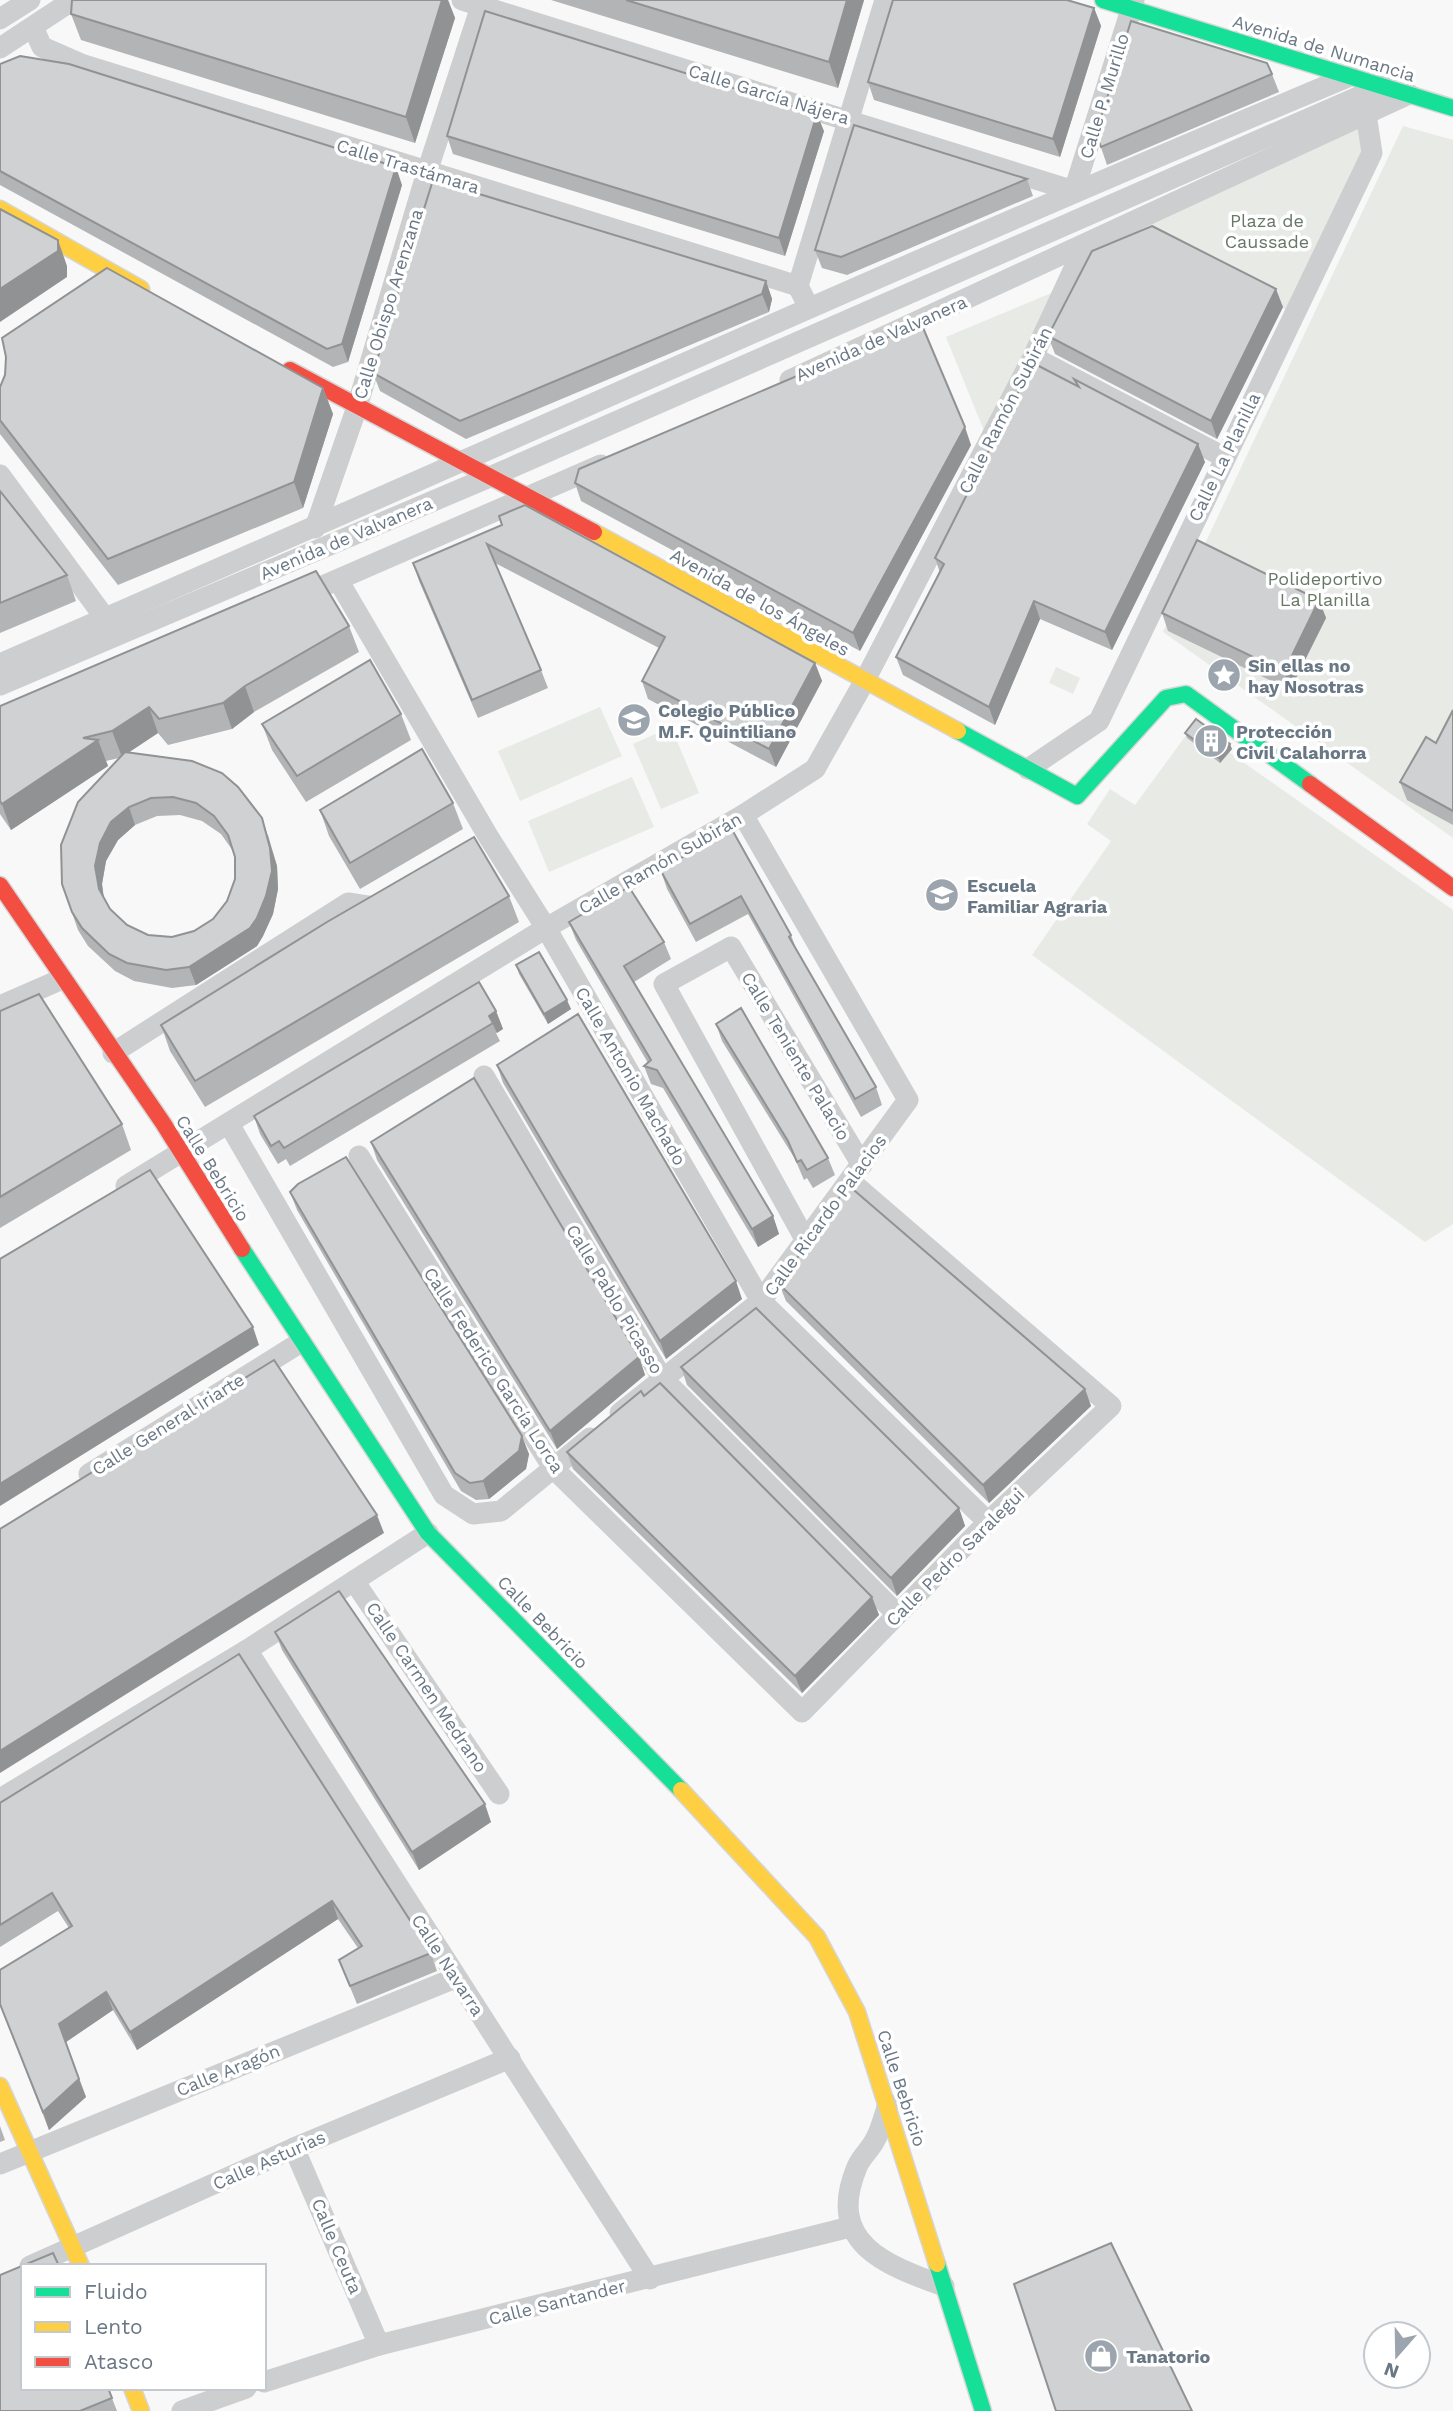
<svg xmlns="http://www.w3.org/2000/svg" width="1453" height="2411" font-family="'Work Sans',sans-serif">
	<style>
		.green { fill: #e7eae5 }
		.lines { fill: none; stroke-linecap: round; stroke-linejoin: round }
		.fast-casing { stroke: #d5d6d7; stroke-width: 19 }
		.slow-casing { stroke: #d5d6d7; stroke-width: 19 }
		.jam-casing { stroke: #d5d6d7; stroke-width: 19 }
		.street { stroke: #cdcecf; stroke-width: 21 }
		.fast { stroke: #16e098; stroke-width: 16 }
		.slow { stroke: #ffcf43; stroke-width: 16 }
		.jam { stroke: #f24e42; stroke-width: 16 }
		.wall { fill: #b2b4b5; fill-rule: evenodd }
		.shaded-wall { fill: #919293 }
		.building { fill: #cfd1d2; stroke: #919293; stroke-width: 2; fill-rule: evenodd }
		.labels { text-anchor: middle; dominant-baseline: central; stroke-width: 7; stroke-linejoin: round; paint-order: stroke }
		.street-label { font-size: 18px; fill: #6a7886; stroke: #fff }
		.park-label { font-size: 18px; fill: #677965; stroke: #fff }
		.poi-label { font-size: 18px; font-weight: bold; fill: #6a7886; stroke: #fff; text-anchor: start }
	</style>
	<rect width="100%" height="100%" fill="#f8f8f8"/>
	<g class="green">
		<path d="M1366,114L1372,153L1295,314L1124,228Z"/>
		<path d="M1403,126L1453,140V838L1163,632Z"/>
		<path d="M1061,289L984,431L946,337Z"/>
		<path d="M1056,667L1080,678L1073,694L1049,683Z"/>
		<path d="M600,707L622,756L520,801L498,751Z"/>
		<path d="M671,727L699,793L661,809L633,744Z"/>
		<path d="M1199,731L1453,910V1224L1425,1242L1032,955L1111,841L1087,824L1110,789L1135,805L1187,734Z"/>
		<path d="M632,777L654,827L549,872L528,821Z"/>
	</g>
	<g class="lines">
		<g class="fast-casing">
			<g id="fast">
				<path d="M1103,0L1453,108"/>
				<path d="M958,731L1077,796L1166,698L1186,694L1310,784"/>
				<path d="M242,1249L428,1533L681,1790"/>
				<path d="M937,2264L983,2411"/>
			</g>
		</g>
		<g class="slow-casing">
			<g id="slow">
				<path d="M0,209L141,289"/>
				<path d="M594,532L958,731"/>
				<path d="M681,1790L817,1937L857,2012L937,2264"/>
				<path d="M0,2086L81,2266"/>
				<path d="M132,2388L141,2411"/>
			</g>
		</g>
		<g class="jam-casing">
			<g id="jam">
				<path d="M290,370L594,532"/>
				<path d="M1310,784L1453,888"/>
				<path d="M0,885L163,1123L242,1249"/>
			</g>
		</g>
		<g class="street">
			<path d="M462,0L1074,191L1134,0"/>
			<path d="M0,19L30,0"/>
			<path d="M33,27L42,47L81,64L798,286"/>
			<path d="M0,48L73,0"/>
			<path d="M804,298L798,286L885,0"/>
			<path d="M1033,357L1224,457"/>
			<path d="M790,380L1409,94"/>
			<path d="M0,475L105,618"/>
			<path d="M315,528L357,407L427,172L483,0"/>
			<path d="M338,580L488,836L546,928L761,1301L988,1522"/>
			<path d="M300,596L601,465"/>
			<path d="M0,664C450,469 897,265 1350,76"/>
			<path d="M0,685L492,476L1383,86"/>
			<path d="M1028,769L1099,721L1372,153L1366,114"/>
			<path d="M0,1006L62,979"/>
			<path d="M113,1053L348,903L374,907L382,902"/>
			<path d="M484,1076L662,1378L897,1614"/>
			<path d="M229,1124L444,1495L473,1514L501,1511L590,1438"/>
			<path d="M359,1156L553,1468L802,1712L988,1522L1111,1406L850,1181"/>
			<path d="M126,1186L546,928L743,815L815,769L864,682L1033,357L1084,247"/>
			<path d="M806,1241L664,984L731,947L862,1165"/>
			<path d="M620,1413L761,1301L908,1100L743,815"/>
			<path d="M89,1474L301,1342"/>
			<path d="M354,1581L499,1794"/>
			<path d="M247,1650L650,2279"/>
			<path d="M0,1799L247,1650L428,1533"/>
			<path d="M888,2104C884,2116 881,2130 875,2140C870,2150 861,2157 857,2167C825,2243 885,2265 944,2286"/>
			<path d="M294,2148L379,2345"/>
			<path d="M0,2164L455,1978"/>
			<path d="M30,2266L294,2148L510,2058"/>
			<path d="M264,2382L379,2345L850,2227"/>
			<path d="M182,2411L246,2388"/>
		</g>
		<use href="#fast" class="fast"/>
		<use href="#slow" class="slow"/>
		<use href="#jam" class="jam"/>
	</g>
	<g class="wall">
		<path d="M448,0L455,18L415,143L81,40L71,14Z"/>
		<path d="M551,0H864L838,88Z"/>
		<path d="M1094,8L1101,26L1060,157L874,100L868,82Z"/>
		<path d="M0,64L402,185L348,362L333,367L0,185Z"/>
		<path d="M1272,74L1279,92L1107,165L1096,133Z"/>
		<path d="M824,131L785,256L453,154L447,136Z"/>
		<path d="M1027,179L1033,196L847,275L822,268L815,250Z"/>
		<path d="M766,281L772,299L769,312L466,439L380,391L373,373Z"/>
		<path d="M1283,307L1217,439L1055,354L1048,336Z"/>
		<path d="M1074,379L1205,462L1112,650L1040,619L995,725L903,675L896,657L940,573L935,558L1077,386Z"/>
		<path d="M0,387L323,388L333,414L303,508L118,585L0,434Z"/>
		<path d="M971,445L860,651L581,501L575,483Z"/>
		<path d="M0,491L67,575L76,601L0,633Z"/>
		<path d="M502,525L815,663L822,681L776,767L648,699L642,681L659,648L495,563L541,670L548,688L478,718L419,581L413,563Z"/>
		<path d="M1319,600L1326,618L1290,690L1168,631L1162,613Z"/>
		<path d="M349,626L359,652L254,712L232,729L168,745L158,733L129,752L268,835L277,866L278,889L273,914L263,936L257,946L196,985L172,988L134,981L115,971L88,946L78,930L62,884L119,758L106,761L108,766L11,830L0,814V706ZM180,815L202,821L221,834L233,851L235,857V879L227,901L213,919L194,931L172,937L148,935L127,925L110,909L104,899L102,884L106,861L118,840L135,825L157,816Z"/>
		<path d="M1453,710V825L1407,800L1400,782L1436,743Z"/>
		<path d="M401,714L411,740L306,802L272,750L262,724Z"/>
		<path d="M1185,733L1232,749L1220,763L1187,738Z"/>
		<path d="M453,803L463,829L360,889L329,836L320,810Z"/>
		<path d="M730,826L791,935L797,951L876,1087L882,1105L861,1117L748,914L696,942L667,889L661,871Z"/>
		<path d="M509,896L519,922L205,1107L170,1051L161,1025Z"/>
		<path d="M569,922L664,942L671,959L634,982L773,1216L779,1234L758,1247L663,1088L651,1084L644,1066L648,1063L576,940Z"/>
		<path d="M516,965L571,1009L548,1024L519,974Z"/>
		<path d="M0,1011L122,1124L131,1150L0,1228Z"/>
		<path d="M496,1011L503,1029L496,1033L500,1041L290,1166L286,1159L278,1164L260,1134L254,1116Z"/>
		<path d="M716,1024L828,1158L835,1175L813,1188L807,1178L804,1180L795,1159L722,1041Z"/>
		<path d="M497,1065L742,1299L666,1359L503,1083Z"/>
		<path d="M371,1142L639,1357L645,1375L557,1449L377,1160Z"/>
		<path d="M290,1192L529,1454L526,1469L489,1499L476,1500L461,1491L297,1210Z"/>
		<path d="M779,1284L1085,1389L1091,1406L989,1503L786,1301Z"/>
		<path d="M681,1367L959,1508L965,1526L897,1596L687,1385Z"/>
		<path d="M567,1452L872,1597L879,1615L802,1693L573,1469Z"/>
		<path d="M275,1632L491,1822L419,1870L282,1650Z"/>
		<path d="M239,1654L431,1953L437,1971L357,2004L339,1960L358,1948L338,1919L137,2050L113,2010L66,2042L86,2097L49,2130L0,2005V1970L69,1928L58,1911L0,1947V1803Z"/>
		<path d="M0,2126L5,2140L0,2142Z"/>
		<path d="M108,2388L117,2411H0Z"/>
	</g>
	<g class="shaded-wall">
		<path d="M442,0H448L455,18L415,143L406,117Z"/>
		<path d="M847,0H864L838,88L829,62Z"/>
		<path d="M1094,8L1101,26L1060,157L1053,139Z"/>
		<path d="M817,114L824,131L785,256L779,238Z"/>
		<path d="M396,167L402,185L348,362L342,344Z"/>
		<path d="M58,240L67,266V277L0,322V289Z"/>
		<path d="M766,281L772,299L769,312L762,294Z"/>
		<path d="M1276,289L1283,307L1217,439L1211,421Z"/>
		<path d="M323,388L333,414L303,508L294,482Z"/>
		<path d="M965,427L971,445L860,651L853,633Z"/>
		<path d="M1198,444L1205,462L1112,650L1105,632Z"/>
		<path d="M1319,600L1326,618L1290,690L1284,672Z"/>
		<path d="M1034,601L1040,619L995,725L989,707Z"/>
		<path d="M815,663L822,681L776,767L769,749Z"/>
		<path d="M245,686L254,712L232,729L223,703Z"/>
		<path d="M149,707L158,733L122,757L112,731Z"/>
		<path d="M98,740L108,766L11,830L2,804Z"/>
		<path d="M1230,744L1232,749L1220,763L1219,758Z"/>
		<path d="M129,807L135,825L118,840L106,861L102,884L105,907L99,889L95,866L100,843L111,822Z"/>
		<path d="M262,818L277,866L278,889L273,914L263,936L257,946L196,985L189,967L250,928Z"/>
		<path d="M567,1000L571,1009L548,1024L544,1014Z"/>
		<path d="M496,1011L503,1029L497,1033L489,1016Z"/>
		<path d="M773,1216L779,1234L758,1247L752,1229Z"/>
		<path d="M736,1281L742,1299L666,1359L660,1341Z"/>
		<path d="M253,1327L259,1345L0,1506V1484Z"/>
		<path d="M639,1357L645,1375L557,1449L550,1431Z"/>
		<path d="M1085,1389L1091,1406L989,1503L983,1485Z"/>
		<path d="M522,1436L529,1454L526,1469L489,1499L483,1481Z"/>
		<path d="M959,1508L965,1526L897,1596L891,1578Z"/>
		<path d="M377,1515L384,1533L0,1773V1751Z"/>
		<path d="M872,1597L879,1615L802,1693L795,1676Z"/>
		<path d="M485,1804L491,1822L419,1870L412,1852Z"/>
		<path d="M332,1901L338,1919L137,2050L130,2032Z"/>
		<path d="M106,1992L113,2010L66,2042L59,2024Z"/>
		<path d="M79,2079L86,2097L49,2130L43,2112Z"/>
	</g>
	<g class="building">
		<path d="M72,0H442L406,117L71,14Z"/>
		<path d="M626,0H847L829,62Z"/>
		<path d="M893,0H1067L1094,8L1053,139L868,82Z"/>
		<path d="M485,11L817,114L779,238L447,136Z"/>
		<path d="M1131,21L1267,63L1272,74L1101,147L1096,133Z"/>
		<path d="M20,56L69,64L396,167L342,344L327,349L0,171V64Z"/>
		<path d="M854,125L1027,179L841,257L815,250Z"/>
		<path d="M433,180L766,281L762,294L460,421L373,373Z"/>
		<path d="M0,209L58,240V251L0,289Z"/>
		<path d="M1152,226L1276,289L1211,421L1048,336L1092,251Z"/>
		<path d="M107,268L323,388L294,482L108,559L0,420V387L5,375L6,357L2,338Z"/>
		<path d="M921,323L965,427L853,633L575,483L579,469Z"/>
		<path d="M1033,363L1079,387L1074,379L1198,444L1105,632L1034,601L989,707L896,657L944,564L935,558Z"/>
		<path d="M0,491L67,575L0,603Z"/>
		<path d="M525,505L815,663L769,749L642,681L665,637L487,544L541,670L472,700L413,563L502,525L499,516Z"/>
		<path d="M1197,540L1319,600L1284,672L1162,613Z"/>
		<path d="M316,571L349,626L245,686L223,703L159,719L149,707L112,731L83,738L98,740L2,804L0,801V706Z"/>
		<path d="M370,660L401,714L297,776L262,724Z"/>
		<path d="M1453,710V811L1400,782L1426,737L1436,743Z"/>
		<path d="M1196,719L1230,744L1219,758L1185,733Z"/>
		<path d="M422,749L453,803L350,863L320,810Z"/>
		<path d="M125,752L192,761L222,773L238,787L262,818L270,848L272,871L266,896L257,918L250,928L189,967L166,970L127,963L109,954L82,928L72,912L62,884L61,845L78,802ZM173,797L196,803L214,816L228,835L235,857V879L227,901L213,919L194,931L172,937L148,935L127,925L110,909L99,889L95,866L100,843L111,822L129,807L151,798Z"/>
		<path d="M730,826L791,935L789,937L876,1087L855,1099L741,896L690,924L661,871Z"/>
		<path d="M474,837L509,896L195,1081L161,1025L327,922Z"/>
		<path d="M629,887L664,942L624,966L773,1216L752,1229L657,1070L644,1066L651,1060L569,922Z"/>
		<path d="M539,952L567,1000L544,1014L516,965Z"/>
		<path d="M479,982L496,1011L489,1016L493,1023L284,1148L279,1141L271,1146L254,1116Z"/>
		<path d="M39,994L122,1124L0,1197V1011Z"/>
		<path d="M741,1008L828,1158L807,1170L801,1160L797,1162L788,1141L716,1024Z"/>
		<path d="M578,1014L736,1281L660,1341L497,1065Z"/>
		<path d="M474,1078L639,1357L550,1431L371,1142Z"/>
		<path d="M346,1157L522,1436L519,1451L483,1481L470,1483L455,1473L290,1192L298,1184Z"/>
		<path d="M150,1170L253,1327L0,1484V1259Z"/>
		<path d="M848,1185L1085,1389L983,1485L779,1284Z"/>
		<path d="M756,1308L959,1508L891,1578L681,1367Z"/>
		<path d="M274,1360L377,1515L0,1751V1529Z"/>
		<path d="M660,1383L872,1597L795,1676L567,1452L641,1391L644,1396Z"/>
		<path d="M339,1591L485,1804L412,1852L275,1632Z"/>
		<path d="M239,1654L431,1953L350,1986L339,1960L362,1946L332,1901L130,2032L106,1992L59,2024L79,2079L43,2112L0,2004V1970L72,1926L52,1893L0,1925V1803Z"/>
		<path d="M1111,2243L1192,2411H1056L1014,2284Z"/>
		<path d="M53,2253L59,2266H23V2388H108L112,2398L80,2411H0V2275Z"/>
	</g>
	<defs>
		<g id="sight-disc" transform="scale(1.75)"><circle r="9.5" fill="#9ca5ae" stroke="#fff"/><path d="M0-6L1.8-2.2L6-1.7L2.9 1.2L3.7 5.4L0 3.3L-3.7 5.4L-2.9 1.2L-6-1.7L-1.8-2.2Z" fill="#fff"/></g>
		<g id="school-disc" transform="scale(1.75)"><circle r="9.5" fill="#9ca5ae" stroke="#fff"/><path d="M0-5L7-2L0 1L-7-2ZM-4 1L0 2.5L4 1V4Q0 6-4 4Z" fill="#fff"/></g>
		<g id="building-disc" transform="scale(1.75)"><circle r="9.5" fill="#9ca5ae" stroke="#fff"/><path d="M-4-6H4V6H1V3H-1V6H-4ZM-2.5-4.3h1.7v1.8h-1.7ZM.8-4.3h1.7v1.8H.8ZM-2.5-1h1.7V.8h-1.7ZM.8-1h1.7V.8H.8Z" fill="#fff"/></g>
		<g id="shop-disc" transform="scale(1.75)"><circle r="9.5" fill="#9ca5ae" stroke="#fff"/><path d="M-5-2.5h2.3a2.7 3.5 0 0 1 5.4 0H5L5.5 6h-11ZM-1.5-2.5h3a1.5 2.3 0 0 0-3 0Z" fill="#fff"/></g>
	</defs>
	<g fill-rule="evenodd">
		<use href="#sight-disc" x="1224" y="675"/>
		<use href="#school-disc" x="634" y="720"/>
		<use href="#building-disc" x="1211" y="741"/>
		<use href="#school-disc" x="942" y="895"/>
		<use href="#shop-disc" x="1101" y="2356"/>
	</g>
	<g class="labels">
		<g class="street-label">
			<text transform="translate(1324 48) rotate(17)">Avenida de Numancia</text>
			<text transform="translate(769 94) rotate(17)">Calle García Nájera</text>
			<text transform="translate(1104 96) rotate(-73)">Calle P. Murillo</text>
			<text transform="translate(408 166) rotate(17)">Calle Trastámara</text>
			<text transform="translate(388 304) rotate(-73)">Calle Obispo Arenzana</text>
			<text transform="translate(881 338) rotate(-24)">Avenida de Valvanera</text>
			<text transform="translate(1005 410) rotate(-63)">Calle Ramón Subirán</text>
			<text transform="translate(1224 457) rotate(-64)">Calle La Planilla</text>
			<text transform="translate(346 538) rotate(-23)">Avenida de Valvanera</text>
			<text transform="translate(760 602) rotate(29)">Avenida de los Ángeles</text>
			<text transform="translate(660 863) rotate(-30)">Calle Ramón Subirán</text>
			<text transform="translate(796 1056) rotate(59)">Calle Teniente Palacio</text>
			<text transform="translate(631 1076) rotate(60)">Calle Antonio Machado</text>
			<text transform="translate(213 1168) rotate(58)">Calle Bebricio</text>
			<text transform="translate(825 1215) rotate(-54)">Calle Ricardo Palacios</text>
			<text transform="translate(615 1299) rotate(59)">Calle Pablo Picasso</text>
			<text transform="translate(494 1370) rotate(57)">Calle Federico García Lorca</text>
			<text transform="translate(168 1424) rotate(-32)">Calle General Iriarte</text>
			<text transform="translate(955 1557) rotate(-45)">Calle Pedro Saralegui</text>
			<text transform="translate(543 1622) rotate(46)">Calle Bebricio</text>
			<text transform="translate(427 1687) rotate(56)">Calle Carmen Medrano</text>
			<text transform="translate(448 1965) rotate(57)">Calle Navarra</text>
			<text transform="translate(228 2070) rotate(-22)">Calle Aragón</text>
			<text transform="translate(902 2088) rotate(72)">Calle Bebricio</text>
			<text transform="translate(269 2160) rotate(-24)">Calle Asturias</text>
			<text transform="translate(337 2246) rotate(67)">Calle Ceuta</text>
			<text transform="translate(557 2302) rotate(-14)">Calle Santander</text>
		</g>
		<g class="park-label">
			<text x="1267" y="220">Plaza de<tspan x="1267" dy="21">Caussade</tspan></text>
			<text x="1325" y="578">Polideportivo<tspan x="1325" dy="21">La Planilla</tspan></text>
		</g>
		<g class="poi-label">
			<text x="1248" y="665">Sin ellas no<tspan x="1248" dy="21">hay Nosotras</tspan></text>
			<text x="658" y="710">Colegio Público<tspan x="658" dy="21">M.F. Quintiliano</tspan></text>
			<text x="1236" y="731">Protección<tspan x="1236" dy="21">Civil Calahorra</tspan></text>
			<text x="967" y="885">Escuela<tspan x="967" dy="21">Familiar Agraria</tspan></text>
			<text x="1126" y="2356">Tanatorio</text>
		</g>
	</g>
	<rect x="21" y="2264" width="245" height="126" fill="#ffffff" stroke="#c3c9cf" stroke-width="2"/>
	<rect x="35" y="2287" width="35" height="10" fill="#16e098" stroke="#c3c9cf" stroke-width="2"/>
	<text x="84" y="2299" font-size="21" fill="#6a7886">Fluido</text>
	<rect x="35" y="2322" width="35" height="10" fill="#ffcf43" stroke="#c3c9cf" stroke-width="2"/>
	<text x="84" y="2334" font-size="21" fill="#6a7886">Lento</text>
	<rect x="35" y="2357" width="35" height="10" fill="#f24e42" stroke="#c3c9cf" stroke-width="2"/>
	<text x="84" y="2369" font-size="21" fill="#6a7886">Atasco</text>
	<g transform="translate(1397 2355) rotate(200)"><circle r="33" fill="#ffffff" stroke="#c3c9cf" stroke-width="2"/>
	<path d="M0-5L12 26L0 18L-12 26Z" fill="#9ca5ae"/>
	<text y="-10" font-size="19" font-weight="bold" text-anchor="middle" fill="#6a7886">N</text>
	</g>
</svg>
